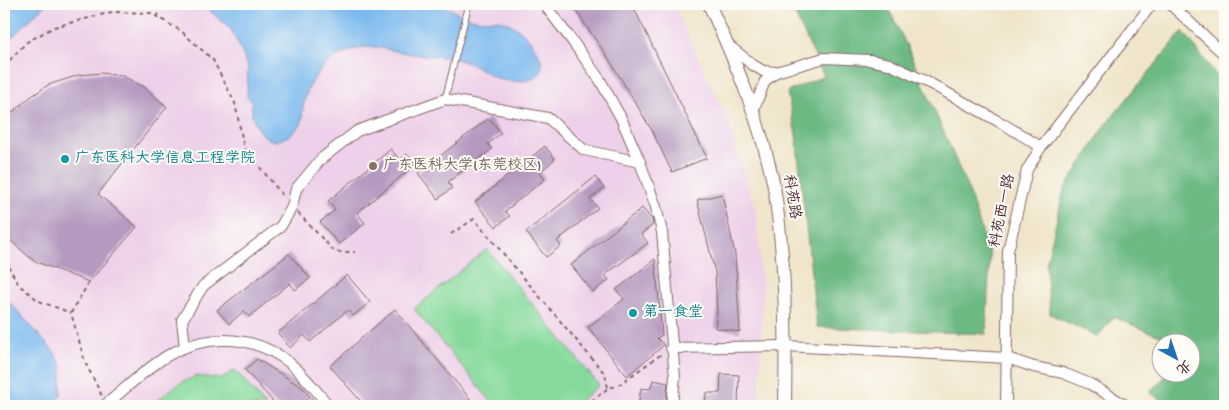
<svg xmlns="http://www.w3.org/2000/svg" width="1229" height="410" font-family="'Gochi Hand','LXGW WenKai TC',sans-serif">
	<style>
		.built { fill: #edd0e9 }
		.green { fill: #85d99c; stroke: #687c64 }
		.forest { fill: #6cb984; stroke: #5b6c58 }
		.water { fill: #7bb9ee; stroke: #626c8c }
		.building { fill: #b49abf }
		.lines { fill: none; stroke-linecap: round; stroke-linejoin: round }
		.service-casing { stroke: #846463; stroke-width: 7 }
		.minor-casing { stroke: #846463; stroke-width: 12 }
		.tertiary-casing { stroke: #846463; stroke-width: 14 }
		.path { stroke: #846463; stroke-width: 2; stroke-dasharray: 4 4; stroke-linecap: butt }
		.service { stroke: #fff; stroke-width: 5 }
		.minor { stroke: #fff; stroke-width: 10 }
		.tertiary { stroke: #fff; stroke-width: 12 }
		.culture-dot { fill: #0f9aa8; stroke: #fdfcf7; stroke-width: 2 }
		.education-dot { fill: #8d6e63; stroke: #fdfcf7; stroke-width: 2 }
		.labels { text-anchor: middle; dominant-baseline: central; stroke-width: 4; stroke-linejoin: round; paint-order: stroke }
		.culture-label { font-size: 15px; fill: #0d838f; stroke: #fdfcf7; text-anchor: start }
		.education-label { font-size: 15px; fill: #785e54; stroke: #fdfcf7; text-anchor: start }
		.street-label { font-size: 15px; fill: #4a1f2b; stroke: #fdfcf7 }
	</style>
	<rect width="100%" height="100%" fill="#fdfcf7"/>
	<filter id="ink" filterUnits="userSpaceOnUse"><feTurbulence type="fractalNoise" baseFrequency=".02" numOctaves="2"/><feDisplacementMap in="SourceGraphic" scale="10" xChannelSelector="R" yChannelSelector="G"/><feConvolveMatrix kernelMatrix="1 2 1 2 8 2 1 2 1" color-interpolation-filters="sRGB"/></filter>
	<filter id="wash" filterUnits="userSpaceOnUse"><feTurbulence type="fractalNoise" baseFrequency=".0096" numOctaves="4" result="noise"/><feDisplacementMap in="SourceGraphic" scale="20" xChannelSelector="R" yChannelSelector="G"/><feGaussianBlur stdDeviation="1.12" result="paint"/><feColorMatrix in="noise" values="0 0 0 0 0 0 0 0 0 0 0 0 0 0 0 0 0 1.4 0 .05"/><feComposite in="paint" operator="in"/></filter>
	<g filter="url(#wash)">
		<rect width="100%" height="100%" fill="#f0e5ca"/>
		<path class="built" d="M4,4H673L728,121L756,212L763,297L759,406H4Z"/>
		<g class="green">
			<path d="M487,249L599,385L574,406H495L414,309Z"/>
			<path d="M235,370L266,406H152L166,393L182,382L197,376L221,379Z"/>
		</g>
		<g class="forest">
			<path d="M790,4H886L907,46L968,189L990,256L986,334L817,327L796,135L787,92L824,76Z"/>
			<path d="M1183,31L1225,87V406H1171L1149,392L1169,373L1192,372V342H1175L1113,317L1098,337L1050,314L1046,265L1064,190L1107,123Z"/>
		</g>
		<g class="water">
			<path d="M4,4H46L4,45Z"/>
			<path d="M202,4H441C450,9 459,14 468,17C478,21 489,19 499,20C519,25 531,39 540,57C543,63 543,72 536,77C532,80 527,80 522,81C490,83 491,71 466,62C449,56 424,56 406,53C394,52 380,46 368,47C336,49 311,72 304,102C302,109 303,118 301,125L289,136L277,141L268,139L259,131L252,116V102L247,97L248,68L241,50L231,29Z"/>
			<path d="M4,296L54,352L62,367L61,395L52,406H4Z"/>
		</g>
		<g id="blocks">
			<g class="building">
				<path d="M571,4H632L707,158L672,172L651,129L609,59Z"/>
				<path d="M102,73L123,76L144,87L167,107L98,194L137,227L89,282L34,261L12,242L4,230V124L9,115L29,98L48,85L79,75Z"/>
				<path d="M489,118L501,133L488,144L492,149L448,182L452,188L438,199L418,173Z"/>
				<path d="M545,146L555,159L540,172L545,179L505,211L510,216L496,227L475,202Z"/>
				<path d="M391,149L400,160L407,154L416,164L357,213L365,223L339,244L320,222L335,210L328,201Z"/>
				<path d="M595,177L604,188L590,199L598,208L557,241L561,246L546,257L526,232Z"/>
				<path d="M722,194L735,254L740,332L715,328L717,313L715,272L697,200Z"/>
				<path d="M642,208L652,219L653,225L641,234L648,243L605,275L609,280L593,292L571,265Z"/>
				<path d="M289,254L310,278L295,290L290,283L249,317L244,311L229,324L217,310Z"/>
				<path d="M655,259L662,335L657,338L664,345L627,376L588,327L624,299L616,290Z"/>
				<path d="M347,275L370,302L353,316L348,310L310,342L304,335L290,348L278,333Z"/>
				<path d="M395,309L476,406H365L330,366Z"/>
				<path d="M257,359L303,388L318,406H277L245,370Z"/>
				<path d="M721,374L739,375L738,406H705L706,393H720Z"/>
				<path d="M653,380L668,383L665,406H638L641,388L650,389Z"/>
			</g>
		</g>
	</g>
	<g filter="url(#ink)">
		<use href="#blocks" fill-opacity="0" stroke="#846463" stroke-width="1"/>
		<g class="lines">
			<g class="service-casing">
				<path id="service" d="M445,99L469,4"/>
			</g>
			<g class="minor-casing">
				<g id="minor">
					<path d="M544,4L573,42L600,80L621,118L640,162L656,207L662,232L675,377L672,406"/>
					<path d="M1170,4L1225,55"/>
					<path d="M728,45L753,65L763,71L776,72L824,58L869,60L889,64L931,84L1005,125L1041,147"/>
					<path d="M753,111L765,81L776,72"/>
					<path d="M185,347L182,320L203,286L281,226L292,207L296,189L321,159L357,131L445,99L548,118L584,150L640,162"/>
					<path d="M671,348L786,346L1007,358L1034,367L1063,373L1090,384L1127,406"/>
					<path d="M104,406C124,390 144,370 167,356C206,333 255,334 291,364C305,376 317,392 329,406"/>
					<path d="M1006,406L1008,251L1027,170L1041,147L1152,4"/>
				</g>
			</g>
			<g class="tertiary-casing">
				<path id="tertiary" d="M709,4C735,61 760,120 773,182C776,196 777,210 779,224C786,285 786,345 785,406"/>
			</g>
			<g class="path">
				<path d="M157,17L164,4"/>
				<path d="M4,66L27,42L54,27L112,12L151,13L181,31L213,60L235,103L244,148L285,198"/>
				<path d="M4,111L9,115"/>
				<path d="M298,213L335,252H355"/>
				<path d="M451,234L474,219L605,374L608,388"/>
				<path d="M4,259L19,285L39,301L71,313"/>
				<path d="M89,282L71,313L85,362L102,396"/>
				<path d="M585,406L608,388L617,386L663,353"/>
			</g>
			<use href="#service" class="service"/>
			<use href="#minor" class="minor"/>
			<use href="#tertiary" class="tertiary"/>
		</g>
	</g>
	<g class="culture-dot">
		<circle cx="65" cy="159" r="5"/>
		<circle cx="633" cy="313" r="5"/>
	</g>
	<circle class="education-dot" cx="373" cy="166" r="5"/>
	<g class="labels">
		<g class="culture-label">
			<text x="75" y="159">广东医科大学信息工程学院</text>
			<text x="643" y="313">第一食堂</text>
		</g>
		<g class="education-label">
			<text x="383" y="166">广东医科大学(东莞校区)</text>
		</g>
		<g class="street-label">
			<text transform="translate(791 197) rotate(81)">科苑路</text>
			<text transform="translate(1003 211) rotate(-78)">科苑西一路</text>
		</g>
	</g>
	<rect width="1229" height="410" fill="none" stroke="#fdfcf7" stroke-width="20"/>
	<g transform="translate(1176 358) rotate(140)"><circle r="24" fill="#fdfcf7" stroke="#b5a4a5"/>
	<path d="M0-4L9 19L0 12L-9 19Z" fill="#1f6fb2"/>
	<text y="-8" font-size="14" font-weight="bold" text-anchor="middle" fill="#4a1f2b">北</text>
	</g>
</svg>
